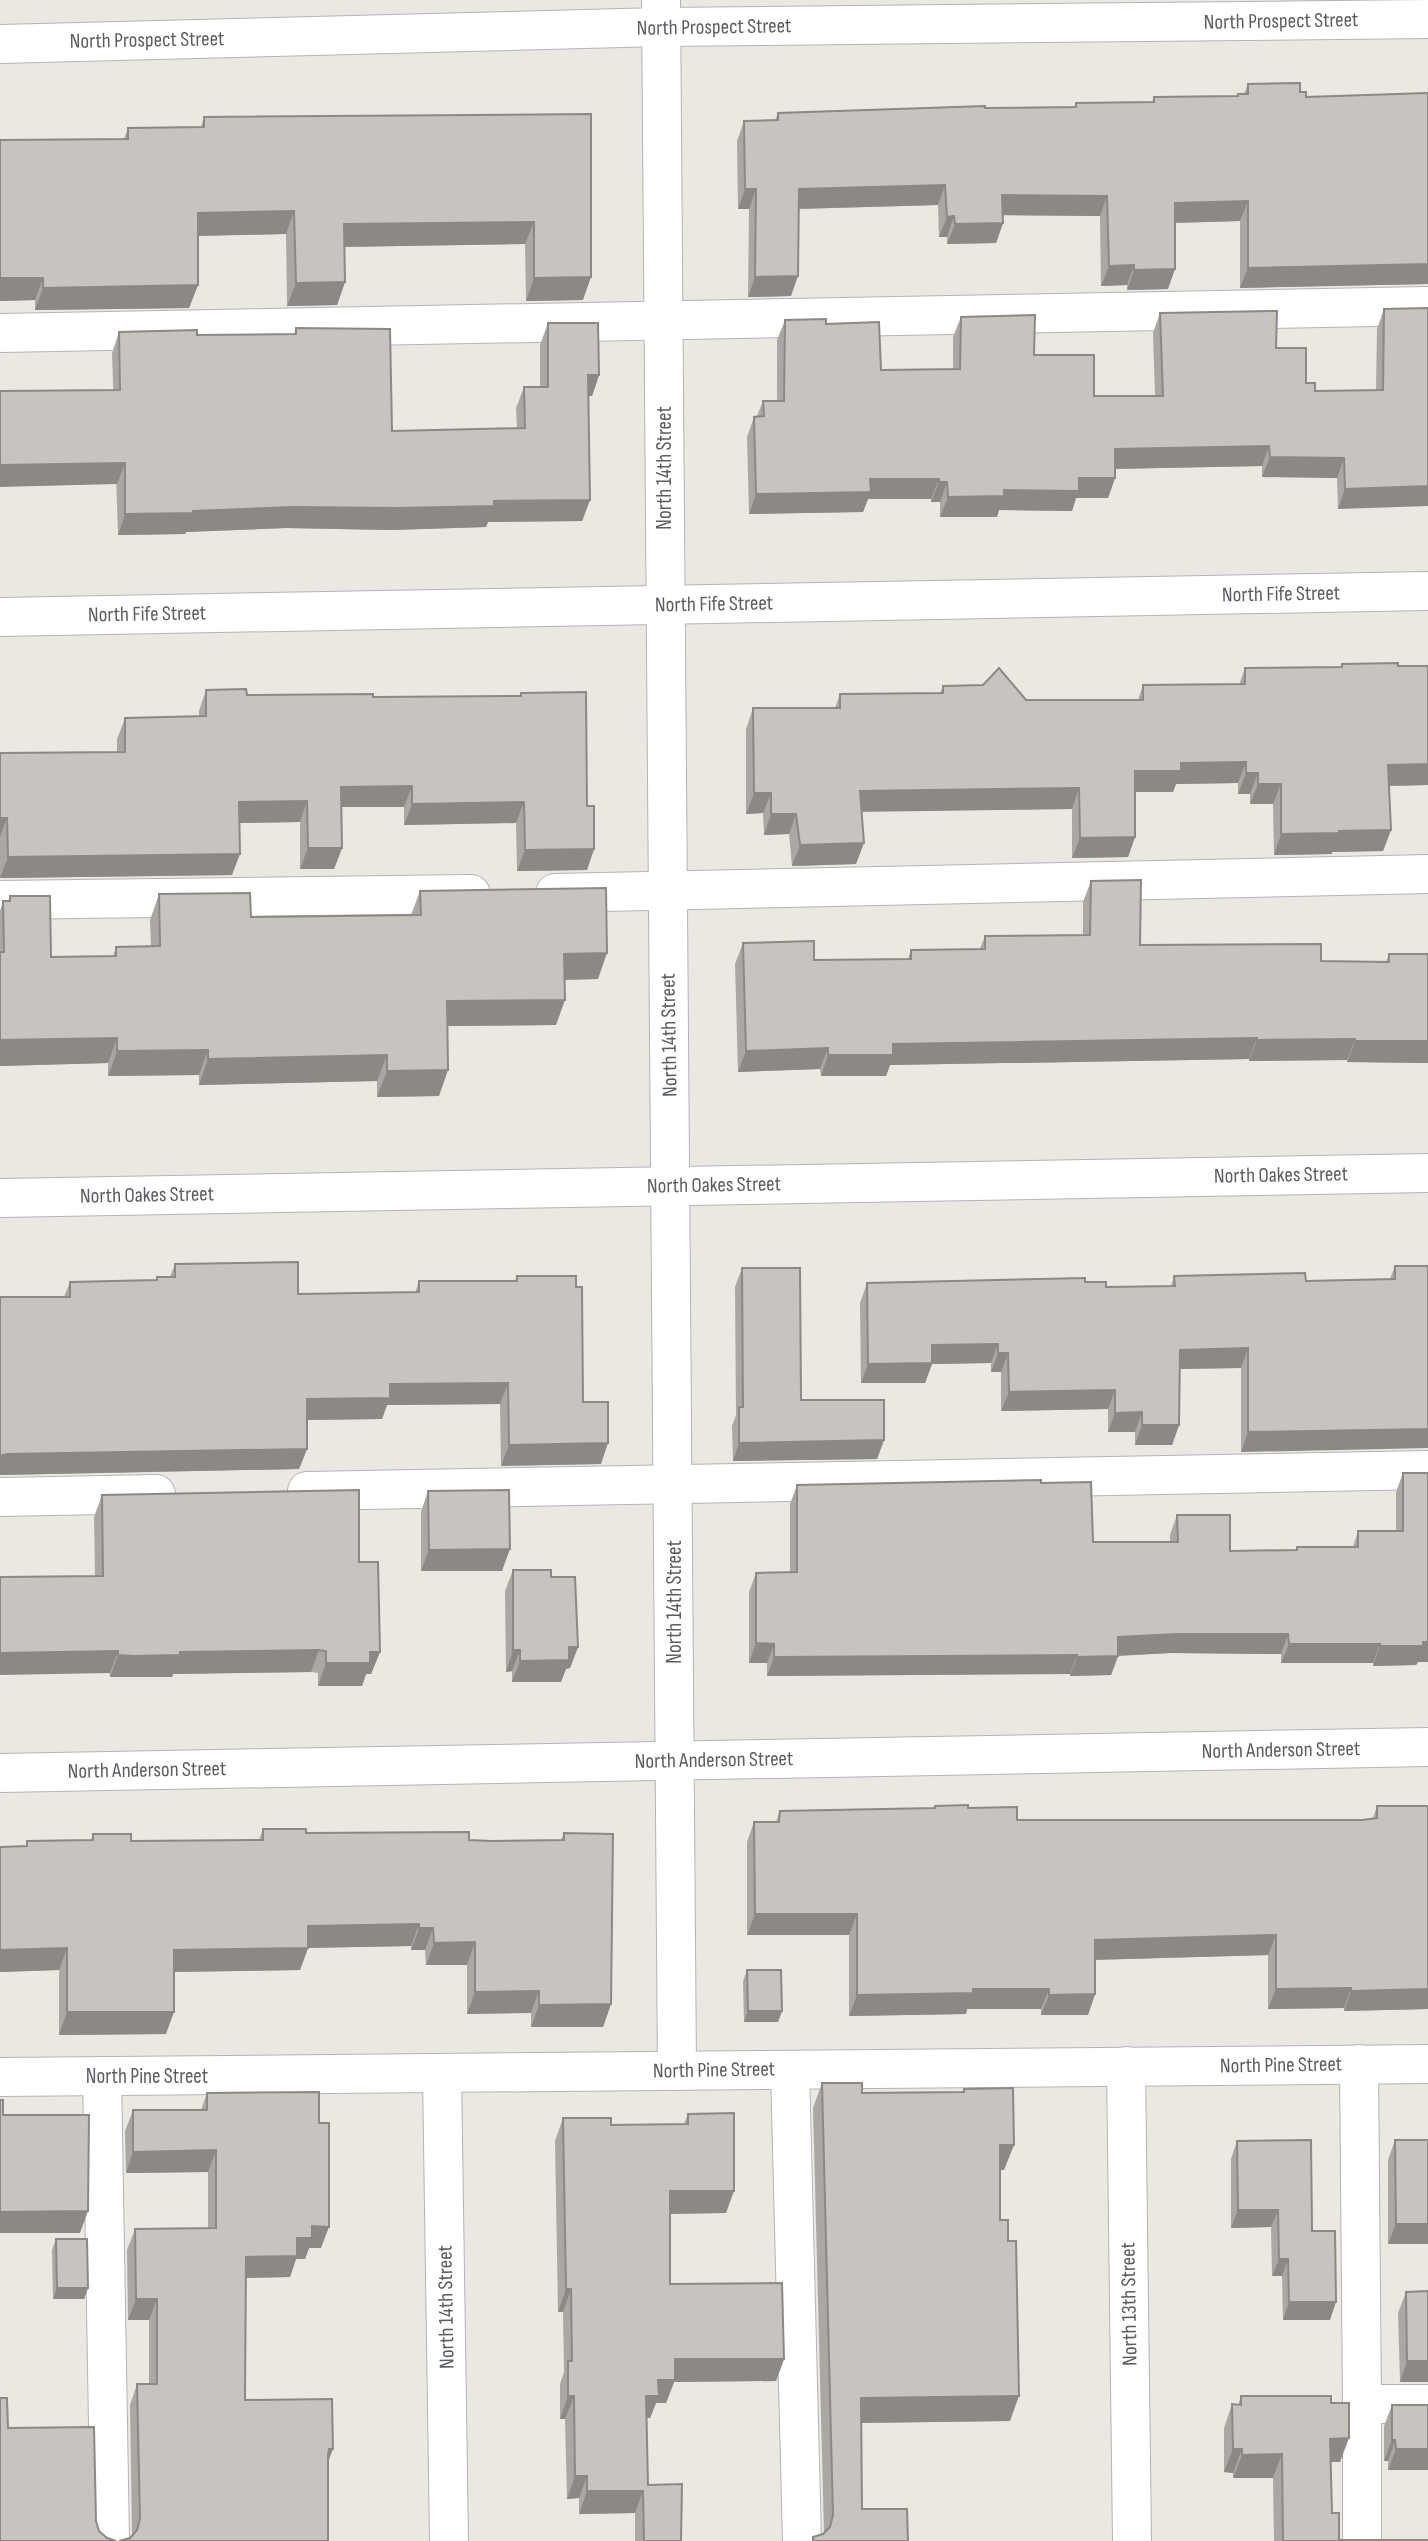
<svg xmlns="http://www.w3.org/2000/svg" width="1428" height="2541" font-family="'Sofia Sans Condensed',sans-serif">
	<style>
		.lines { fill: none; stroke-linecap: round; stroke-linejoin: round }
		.minor-casing { stroke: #b2b4b8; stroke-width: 40 }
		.minor { stroke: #fff; stroke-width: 38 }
		.wall { fill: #aba8a3 }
		.shaded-wall { fill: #8b8885 }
		.building { fill: #c7c3be; stroke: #8b8885; stroke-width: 2 }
		.labels { text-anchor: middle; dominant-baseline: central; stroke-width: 5; stroke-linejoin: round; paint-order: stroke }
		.street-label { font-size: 21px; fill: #5a5e61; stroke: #fff }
	</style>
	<rect width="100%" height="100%" fill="#ebe8e1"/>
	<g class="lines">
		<g class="minor-casing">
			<g id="minor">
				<path d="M661,0L677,2071"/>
				<path d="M0,44L661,27L1428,19"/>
				<path d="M0,333L1428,306"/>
				<path d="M0,617L1428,591"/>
				<path d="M555,893L1428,874"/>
				<path d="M0,900L471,894"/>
				<path d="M0,1198L1428,1173"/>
				<path d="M307,1491L1428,1470"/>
				<path d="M0,1497L156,1494"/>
				<path d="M0,1773L1428,1747"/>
				<path d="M1359,2064L1362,2404"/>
				<path d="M1126,2066L1132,2541"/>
				<path d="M790,2070L802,2541"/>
				<path d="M442,2073L449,2541"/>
				<path d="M102,2076L110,2541"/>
				<path d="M0,2077L1428,2064"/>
				<path d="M1362,2541V2404H1428"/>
			</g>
		</g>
		<use href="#minor" class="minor"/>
	</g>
	<g class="wall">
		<path d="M1248,84L1300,92L1306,97L1428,93V284L1240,288V221L1175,223L1168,289L1127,290V285L1101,286L1100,216L1003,215V223L996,243L947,244V237H939L938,205L799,209L791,296L748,297L749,209H738L737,141L744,121L775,120L778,113L985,108L1074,107L1076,103L1152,102L1154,97L1237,96L1238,94H1244Z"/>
		<path d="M591,114L583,300L526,301L525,244L344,247L345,282L337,305L287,306L286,234L198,236V285L189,308L35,310V300L0,301V140L124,139L128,128L201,127L204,117Z"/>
		<path d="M1428,308L1338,509L1337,478L1262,477V466L1115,469V478L1108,498H1076L1072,511L999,510L997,517H940V502H931V499H868L863,512L749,514L747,437L754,417L757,416L763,401H777V340L785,320L826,324L881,370L953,369V337L961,317L1034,355L1094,396H1155L1153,333L1160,313L1276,348L1306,383L1315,391L1376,390L1377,329L1384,309Z"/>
		<path d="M548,323L599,375L592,396H588L590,500L582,521L488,522L486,527L391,530L286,528L186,532L185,534L118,535L112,353L119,332L197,335L294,334L296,328L392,431L517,429L516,408L524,387H540V345Z"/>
		<path d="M1342,664L1398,666L1428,785L1389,786L1391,830L1383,851L1332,852V854L1274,855L1273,804H1250V794H1238V783L1176,784L1173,792H1135V837L1128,857L1072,858V809L862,811L856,864L792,866L789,834L764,835L763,813L746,814V729L753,708H835L840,694L940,693L943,686L1026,700H1138L1143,685H1239L1245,668L1341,667Z"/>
		<path d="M206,690L247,695L373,697L520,696L521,693L587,806L594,849L587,870L517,871L516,823L404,825V807H341L342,848L334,869H300V822L239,823L232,875L0,878V753L117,752V739L125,718L199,717V711Z"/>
		<path d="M1091,881L1140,945L1321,961L1386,962L1389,954H1428V1063L1347,1062V1060L1249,1061V1059L890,1065L886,1076H821L820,1069L738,1072L735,964L743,943L814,960L908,959L911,950L980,949L985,936L1083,935V902Z"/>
		<path d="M420,891L598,979L565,980L556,1025L448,1026L439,1096L377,1097V1081L199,1085V1075L108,1076V1063L0,1066V911L3,901H8L10,896L51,957L113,956L116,947L151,946L150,920L159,894L251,917L411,915Z"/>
		<path d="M175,1264L298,1294L415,1293L419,1281H515L517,1276L583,1402L601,1464L501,1466L500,1404L387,1405L382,1419L307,1420V1449L299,1469L0,1475V1297H64L70,1282L156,1280L157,1277H170Z"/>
		<path d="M1395,1266H1428L1241,1452V1368L1180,1369L1179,1425L1172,1445H1135V1432H1108V1409L1001,1411V1372H991V1363L932,1364L925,1383H861L860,1303L867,1283L1085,1282L1106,1287L1171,1286L1174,1276L1306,1281L1390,1279Z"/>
		<path d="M742,1268L801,1400L884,1440L877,1459L733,1461L732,1426L736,1415L735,1287Z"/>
		<path d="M1403,1473H1428V1662H1418L1416,1665L1373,1666V1663H1281V1654L1171,1653L1118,1656L1111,1675L1070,1676V1674L767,1676V1663H749V1592L756,1573L790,1572V1504L797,1485L1041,1483L1093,1542H1170V1535L1177,1515L1230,1551L1296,1550L1297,1547H1353L1358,1531H1396V1492Z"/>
		<path d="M428,1491L502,1571H421V1512Z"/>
		<path d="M102,1495L359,1562L380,1652L371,1674H366L362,1686H318V1673L311,1672L173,1674L172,1677H110L95,1576L94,1517Z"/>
		<path d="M513,1570L551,1577L578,1647L570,1668L566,1669L561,1682H512V1671L506,1672L505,1591Z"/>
		<path d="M935,1806L968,1808L1017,1820H1362L1373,1818L1377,1806H1428V2009L1344,2011V2008L1268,2009V1955L1095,1960V1994L1088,2015H1041V2009H967L966,2014L849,2016V1935H747V1842L754,1822H776L780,1811L934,1808Z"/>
		<path d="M263,1829L306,1833L491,1841L561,1840L564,1833L611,2004L603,2027H531V2013L467,2014V1965H426L425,1950H411V1946L308,1948L300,1970L174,1972L166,2034L59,2035V1970L0,1972V1847L26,1846L27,1841L91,1840L93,1834L131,1841L259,1840Z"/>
		<path d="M747,1970L782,2011L778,2022H744L743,1981Z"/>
		<path d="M822,2083L862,2093L962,2092L964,2089L1004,2170H1000V2220L1010,2421L862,2423V2509L908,2541H812L813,2537L824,2533L813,2108Z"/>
		<path d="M207,2093L319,2123L321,2248H309L305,2259H296L290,2277L246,2278L245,2400L328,2463L130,2538L132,2536L130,2405L137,2384H149V2320H128L127,2250L135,2229L208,2228V2172L126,2173L125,2131L133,2110H201Z"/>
		<path d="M688,2114L726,2213L670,2214V2284L784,2359L776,2381L674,2382L666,2403H656L650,2418H647L648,2485L681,2541H635V2513L579,2514V2498L567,2499L565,2419H560V2384L564,2372L563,2312H558L555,2141L563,2118L611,2125L684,2124Z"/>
		<path d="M1395,2140H1428V2244H1388V2160Z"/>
		<path d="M1237,2141L1312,2231L1330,2320H1283L1282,2276H1272L1271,2227L1231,2228V2159Z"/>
		<path d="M56,2239L88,2288L84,2299H53L52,2250Z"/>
		<path d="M1406,2292L1428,2382H1400L1398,2313Z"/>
		<path d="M1241,2396L1331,2403L1340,2462H1331L1332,2513L1339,2540L1428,2541H1274L1273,2478H1233V2473L1224,2472V2428L1232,2404L1238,2405Z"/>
		<path d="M1392,2405H1428V2470H1388V2461H1384V2426Z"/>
	</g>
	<g class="shaded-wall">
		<path d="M945,185L938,205L792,209L799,189Z"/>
		<path d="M745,189H756L749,209H738Z"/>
		<path d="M1002,195L1107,196L1100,216L995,215Z"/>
		<path d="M1248,201L1240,221L1168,223L1175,203Z"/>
		<path d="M294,211L286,234L189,236L198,213Z"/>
		<path d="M954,216L947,237H939L947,217Z"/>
		<path d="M534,222L525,244L336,247L344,224Z"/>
		<path d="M1003,223L996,243L947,244L955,224Z"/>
		<path d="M1428,264V284L1240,288L1248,268Z"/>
		<path d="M1134,265L1127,285L1101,286L1109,266Z"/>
		<path d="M1175,269L1168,289L1127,290L1134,270Z"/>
		<path d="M798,276L791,296L748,297L755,277Z"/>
		<path d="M591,277L583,300L526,301L534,278Z"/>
		<path d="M0,278H43L35,300L0,301Z"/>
		<path d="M345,282L337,305L287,306L296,283Z"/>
		<path d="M198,285L189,308L35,310L43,288Z"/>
		<path d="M588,375H599L592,396H580Z"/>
		<path d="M1269,446L1262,466L1108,469L1115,449Z"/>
		<path d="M1270,457L1344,458L1337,478L1262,477Z"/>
		<path d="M125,463L117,484L0,487V465Z"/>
		<path d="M1079,478H1115L1108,498H1076L1072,511L999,510L997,517H940L948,497L1004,490Z"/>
		<path d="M870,479H939L931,499H868L863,512L749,514L756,494Z"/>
		<path d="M939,482H947L940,502H931Z"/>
		<path d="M1428,486V506L1338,509L1345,489Z"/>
		<path d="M590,500L582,521L488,522L486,527L391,530L286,528L186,532L185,534L118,535L125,514L294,507Z"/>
		<path d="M1246,762L1238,783L1176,784L1173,792H1127L1135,771L1181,763Z"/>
		<path d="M1428,764V785L1381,786L1388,765Z"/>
		<path d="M1246,773H1258L1250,794H1238Z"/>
		<path d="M1258,784H1281L1273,804H1250Z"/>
		<path d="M412,786L404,807H334L341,787Z"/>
		<path d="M1079,788L1072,809L852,812L860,791Z"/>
		<path d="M754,793H771L763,813L746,814Z"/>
		<path d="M307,801L300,822L231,823L239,802Z"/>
		<path d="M524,802L516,823L404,825L412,804Z"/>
		<path d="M771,814H796L789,834L764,835Z"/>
		<path d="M0,818H7L0,837Z"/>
		<path d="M1391,830L1383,851L1332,852V854L1274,855L1281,834Z"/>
		<path d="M1135,837L1128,857L1072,858L1080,838Z"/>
		<path d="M864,843L856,864L792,866L800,845Z"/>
		<path d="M308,848H342L334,869H300Z"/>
		<path d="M594,849L587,870L517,871L525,850Z"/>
		<path d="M240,854L232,875L0,878L8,857Z"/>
		<path d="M607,953L598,979L555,980L564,954Z"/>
		<path d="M565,1000L556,1025L438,1026L447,1001Z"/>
		<path d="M117,1038L108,1063L0,1066V1040Z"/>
		<path d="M1257,1038L1249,1059L890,1065L886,1076H821L828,1055L893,1044Z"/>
		<path d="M1355,1039L1347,1060L1249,1061L1257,1040Z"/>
		<path d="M1355,1041H1428V1063L1347,1062Z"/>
		<path d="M828,1048L820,1069L738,1072L746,1051Z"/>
		<path d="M208,1050L199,1075L108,1076L117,1051Z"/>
		<path d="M387,1055L377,1081L199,1085L208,1059Z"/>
		<path d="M448,1070L439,1096L377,1097L387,1071Z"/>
		<path d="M998,1344L991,1363L932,1364L925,1383H861L868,1364L932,1345Z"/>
		<path d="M1248,1348L1241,1368L1173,1369L1180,1350Z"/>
		<path d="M998,1353H1008L1001,1372H991Z"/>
		<path d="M508,1383L500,1404L387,1405L382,1419L299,1420L307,1399L390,1384Z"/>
		<path d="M1115,1390L1108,1409L1001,1411L1009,1392Z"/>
		<path d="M1142,1412L1135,1432H1108L1115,1413Z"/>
		<path d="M1142,1425H1179L1172,1445H1135Z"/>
		<path d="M1428,1429V1448L1241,1452L1248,1432Z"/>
		<path d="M884,1440L877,1459L733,1461L739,1443Z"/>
		<path d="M608,1443L601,1464L501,1466L509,1445Z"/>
		<path d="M307,1449L299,1469L0,1475V1456L7,1454Z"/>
		<path d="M510,1549L502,1571H421L429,1550Z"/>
		<path d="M1178,1634H1288L1281,1654L1171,1653L1111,1656L1118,1637Z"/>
		<path d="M1423,1642H1428V1662H1418L1416,1665L1373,1666L1380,1646Z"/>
		<path d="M756,1643L774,1644L767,1663H749Z"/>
		<path d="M1289,1644H1380L1373,1663H1281Z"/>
		<path d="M569,1647H578L570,1668L566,1669L561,1682H512L520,1661Z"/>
		<path d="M319,1650L311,1672L173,1674L172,1677H110L118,1655L180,1652Z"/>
		<path d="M513,1650H520L512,1671L506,1672Z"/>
		<path d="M118,1651L110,1673L0,1675V1653Z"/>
		<path d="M370,1652H380L371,1674H366L362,1686H318L326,1663Z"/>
		<path d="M1077,1655L1070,1674L767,1676L774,1657Z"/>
		<path d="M1118,1656L1111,1675L1070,1676L1077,1657Z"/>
		<path d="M755,1914H857L849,1935H747Z"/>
		<path d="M419,1924L411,1946L299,1948L308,1926Z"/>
		<path d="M419,1928H433L425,1950H411Z"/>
		<path d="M1276,1935L1268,1955L1087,1960L1095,1940Z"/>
		<path d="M475,1942L467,1965H426L434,1943Z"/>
		<path d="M67,1948L59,1970L0,1972V1950Z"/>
		<path d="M308,1948L300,1970L166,1972L174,1950Z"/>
		<path d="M1351,1988L1344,2008L1268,2009L1276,1989Z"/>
		<path d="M973,1989H1049L1041,2009H967L966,2014L849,2016L857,1995Z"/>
		<path d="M1428,1989V2009L1344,2011L1351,1991Z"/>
		<path d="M539,1991L531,2013L467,2014L475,1992Z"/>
		<path d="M1095,1994L1088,2015H1041L1049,1995Z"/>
		<path d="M611,2004L603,2027H531L539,2005Z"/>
		<path d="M748,2011H782L778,2022H744Z"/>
		<path d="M67,2012H174L166,2034L59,2035Z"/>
		<path d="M1000,2145H1014L1004,2170H991Z"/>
		<path d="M216,2150L208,2172L126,2173L133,2152Z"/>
		<path d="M670,2191H734L726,2213L661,2214Z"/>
		<path d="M1238,2210H1278L1271,2227L1231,2228Z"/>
		<path d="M88,2211L80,2233H0V2212Z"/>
		<path d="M1396,2224H1428V2244H1388Z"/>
		<path d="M312,2226L329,2227L321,2248H309L305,2259H296L290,2277L238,2278L246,2257L297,2238Z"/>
		<path d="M1279,2259H1288L1282,2276H1272Z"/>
		<path d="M57,2288H88L84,2299H53Z"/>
		<path d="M566,2289H571L563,2312H558Z"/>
		<path d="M136,2299H157L149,2320H128Z"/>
		<path d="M1289,2302H1336L1330,2320H1283Z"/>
		<path d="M675,2359H784L776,2381L674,2382L666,2403H656L650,2418H638L646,2396Z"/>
		<path d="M1407,2361H1428V2382H1400Z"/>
		<path d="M568,2396H574L565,2419H560Z"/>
		<path d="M1019,2396L1010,2421L852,2423L861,2398Z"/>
		<path d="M1349,2438L1340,2462H1322L1330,2439Z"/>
		<path d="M1392,2440H1395L1388,2461H1384Z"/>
		<path d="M329,2449H333L325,2470Z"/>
		<path d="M1233,2449H1242L1233,2473L1224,2472Z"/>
		<path d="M1396,2449H1428V2470H1388Z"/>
		<path d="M1282,2454L1273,2478H1233L1242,2455Z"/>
		<path d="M575,2476H587L579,2498L567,2499Z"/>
		<path d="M587,2491H643L635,2513L579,2514Z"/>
	</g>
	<g class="building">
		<path d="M1300,83V92H1306V97L1428,93V264L1248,268V201L1175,203V269L1134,270V265L1109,266L1107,196L1002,195L1003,223L955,224L954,216L947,217L945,185L799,189L798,276L755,277L756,189H745L744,121L778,120V113L985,106V108L1076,107V103L1154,102V97L1238,96V94H1248V84Z"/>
		<path d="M591,114V277L534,278V222L344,224L345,282L296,283L294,211L198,213V285L43,288V278H0V140L128,139V128L204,127V117Z"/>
		<path d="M1428,308V486L1345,489L1344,458L1270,457L1269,446L1115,449V478H1079V491L1004,490V496L948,497L947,482H939V479H870L871,492L756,494L754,417L764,416L763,401H784L785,320L826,319V324L879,322L881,370L960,369L961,317L1035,315L1034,355H1094V396H1163L1160,313L1277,311L1276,348H1306V383H1315V391L1383,390L1384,309Z"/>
		<path d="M548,323H598L599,375H588L590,500L494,501V506L399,508L294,507L193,511V513L125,514V463L0,465V391L120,390L119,332L197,330V335L296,334V328L390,329L392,431L525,428L524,387H548Z"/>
		<path d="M1398,663V666H1428V764L1388,765L1391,830L1339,831V833L1281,834V784H1258V773H1246V762L1181,763V771H1135V837L1080,838L1079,788L860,791L864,843L800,845L796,814H771V793H754L753,708H840V694L943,693V686L983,685L999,668L1026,700H1143V685L1245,684V668L1342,667V664Z"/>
		<path d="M246,689L247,695L373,694V697L521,696V693L586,692L587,806H594V849L525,850L524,802L412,804V786L341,787L342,848H308L307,801L239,802L240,854L8,857L7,818H0V753L125,752V718L206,716V690Z"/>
		<path d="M1141,880L1140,945L1321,944V961L1389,962V954H1428V1041H1355V1039L1257,1040V1038L893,1044V1055H828V1048L746,1051L743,943L814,941V960L911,959V950L985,949V936L1090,935L1091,881Z"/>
		<path d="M606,888L607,953L564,954L565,1000L447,1001L448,1070L387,1071V1055L208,1059V1050L117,1051V1038L0,1040V952H4L3,901H10V896H50L51,957L116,956V947L160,946L159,894L250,893L251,917L421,915L420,891Z"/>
		<path d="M298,1262V1294L419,1292V1281H517V1276H576V1287H582L583,1402H608V1443L509,1445L508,1383L390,1384V1398L307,1399V1449L7,1454L0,1456V1297H70V1282L157,1280V1277H175V1264Z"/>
		<path d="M1395,1266H1428V1429L1248,1432V1348L1180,1350L1179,1425H1142V1412L1115,1413V1390L1009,1392L1008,1353H998V1344L932,1345V1363L868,1364L867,1283L1085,1278V1282H1106V1287L1175,1286L1174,1276L1305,1273L1306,1281L1395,1279Z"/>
		<path d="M742,1268H800L801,1400H884V1440L739,1443V1407H743Z"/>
		<path d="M1403,1473H1428V1642H1423V1646H1380V1644H1289L1288,1634H1178L1118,1637V1656L1077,1657V1655L774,1657V1644L756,1643V1573L797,1572V1485L1041,1480V1483L1091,1482L1093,1542H1178L1177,1515H1230V1551L1297,1550V1547H1358V1531H1403Z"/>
		<path d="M359,1490V1562H378L380,1652H370V1663H326V1651L319,1650L180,1652V1655L133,1656L118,1655V1651L0,1653V1577L103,1576L102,1495Z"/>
		<path d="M509,1490L510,1549L429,1550L428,1491Z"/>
		<path d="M513,1570H551V1577H575L578,1647H569V1660L520,1661V1650H513Z"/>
		<path d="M968,1805V1808L1017,1807V1820H1362L1377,1818V1806H1428V1989L1351,1991V1988L1276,1989V1935L1095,1940V1994L1049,1995V1989H973V1993L857,1995V1914H755L754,1822H779L780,1811L935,1808V1806Z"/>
		<path d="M263,1829H306V1833L469,1832V1840L491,1841L564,1840V1833L613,1834L611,2004L539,2005V1991L475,1992V1942L434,1943L433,1928H419V1924L308,1926V1948L174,1950V2012H67V1948L0,1950V1847L27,1846V1841L93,1840V1834H131V1841L263,1840Z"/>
		<path d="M747,1970H781L782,2011H748Z"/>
		<path d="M822,2083H862V2093L964,2092V2089L1013,2088L1014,2145H1000V2220H1008V2241H1016L1019,2396L861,2398L862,2509H907L908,2541H813V2537L823,2534L830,2527L833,2515Z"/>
		<path d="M319,2092V2123H329V2227L312,2226V2238H297V2256L246,2257L245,2400L332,2399L333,2449H329L328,2456V2541H119L130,2538L137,2530L140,2519L137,2384H157V2299H136L135,2229L216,2228V2150L133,2152V2110H207V2093Z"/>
		<path d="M0,2100H3V2115H89L88,2211L0,2212Z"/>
		<path d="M734,2113V2191H670V2284L782,2283L784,2359H675V2380H658L659,2396H646L648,2485L682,2484L681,2541H644L643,2491H587V2476H575L574,2396H568V2361H572L571,2289H566L563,2118H611V2125L688,2124V2114Z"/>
		<path d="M1311,2140L1312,2231H1335L1336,2302H1289L1288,2259H1279L1278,2210H1238L1237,2141Z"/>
		<path d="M1395,2140H1428V2224H1396Z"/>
		<path d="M56,2239H87L88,2288H57Z"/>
		<path d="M1428,2291V2361H1407L1406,2292Z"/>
		<path d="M1241,2396H1331V2403H1349V2438L1330,2439L1332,2513H1339V2540H1428V2541H1283L1282,2454L1242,2455V2449H1233L1232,2404L1241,2405Z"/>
		<path d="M0,2398H7L8,2428L94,2427L96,2521L99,2531L107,2538L116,2541H0Z"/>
		<path d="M1392,2405H1428V2449H1396L1395,2440H1392Z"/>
	</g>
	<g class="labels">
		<g class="street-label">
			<text transform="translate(1281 21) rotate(-1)">North Prospect Street</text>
			<text transform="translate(714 27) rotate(-1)">North Prospect Street</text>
			<text transform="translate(147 40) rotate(-1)">North Prospect Street</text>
			<text transform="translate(664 468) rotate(-90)">North 14th Street</text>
			<text transform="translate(1281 594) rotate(-1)">North Fife Street</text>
			<text transform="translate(714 604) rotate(-1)">North Fife Street</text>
			<text transform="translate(147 614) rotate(-1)">North Fife Street</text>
			<text transform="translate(669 1035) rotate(-91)">North 14th Street</text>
			<text transform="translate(1281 1175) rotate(-1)">North Oakes Street</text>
			<text transform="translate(714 1185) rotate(-1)">North Oakes Street</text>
			<text transform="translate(147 1195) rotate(-1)">North Oakes Street</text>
			<text transform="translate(674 1602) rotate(-90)">North 14th Street</text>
			<text transform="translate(1281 1750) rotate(-1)">North Anderson Street</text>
			<text transform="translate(714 1760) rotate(-1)">North Anderson Street</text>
			<text transform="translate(147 1770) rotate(-1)">North Anderson Street</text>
			<text transform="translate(1281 2065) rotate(-1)">North Pine Street</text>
			<text transform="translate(714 2070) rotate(-1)">North Pine Street</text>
			<text x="147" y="2076">North Pine Street</text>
			<text transform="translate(1129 2304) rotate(-91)">North 13th Street</text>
			<text transform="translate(446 2307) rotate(-91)">North 14th Street</text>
		</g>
	</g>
</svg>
